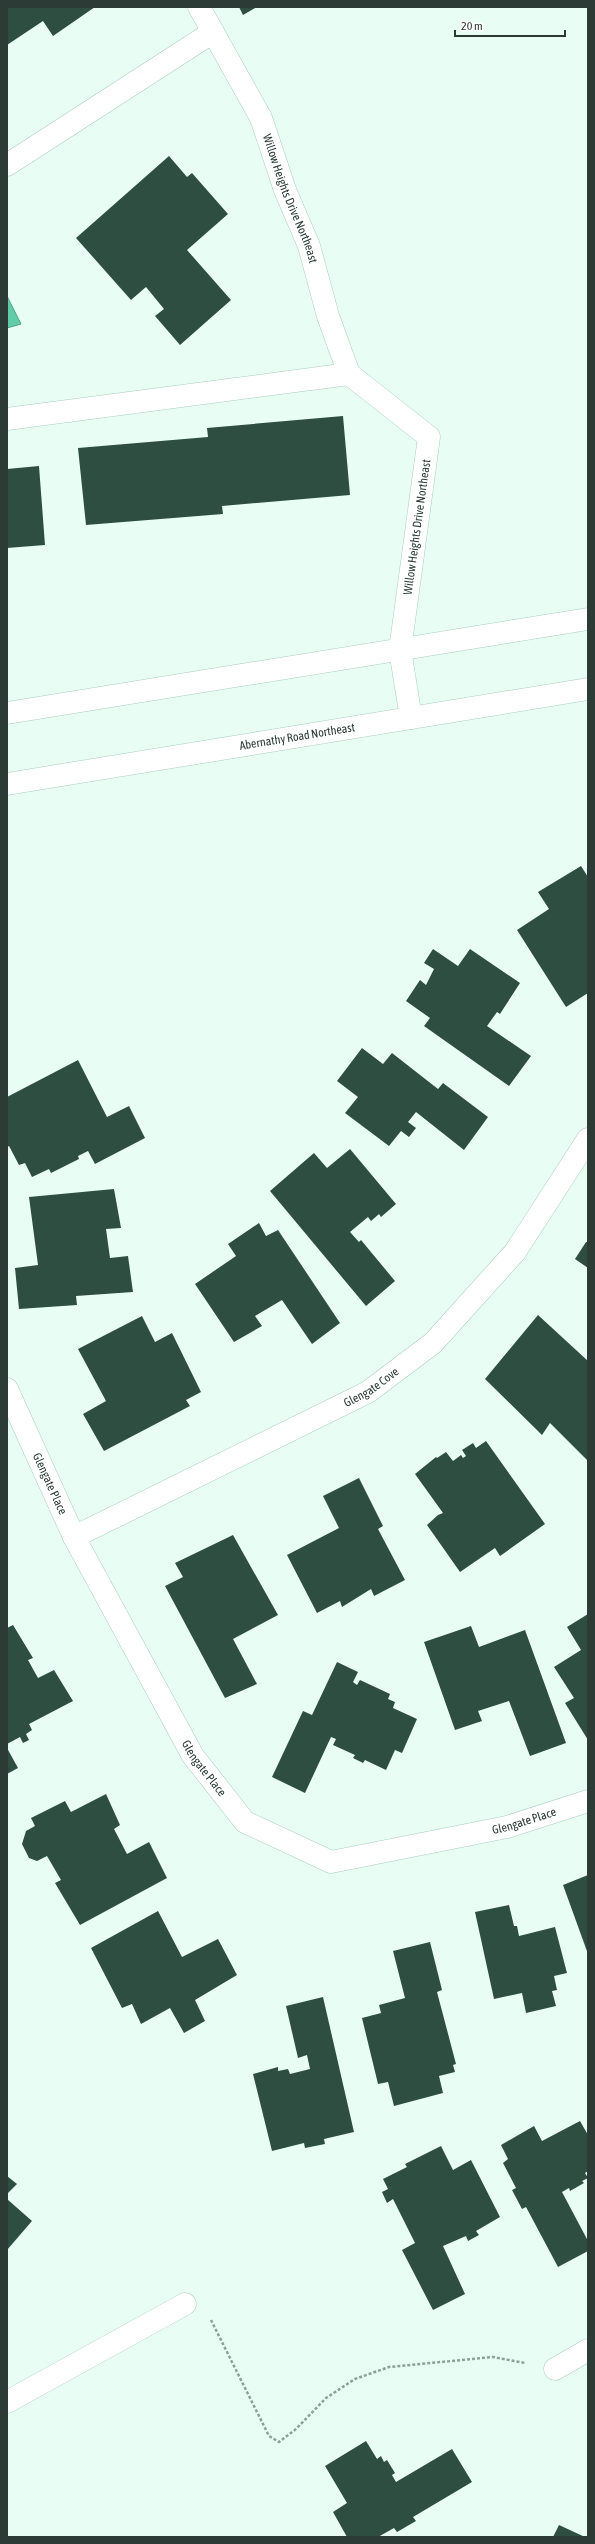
<svg xmlns="http://www.w3.org/2000/svg" width="595" height="2544" font-family="'Asap Condensed',sans-serif">
	<style>
		.water { fill: #61cda8; stroke: #51a186 }
		.building { fill: #2f4e42 }
		.lines { fill: none; stroke-linecap: round; stroke-linejoin: round }
		.minor-casing { stroke: #aacdbf; stroke-width: 23 }
		.primary-casing { stroke: #aacdbf; stroke-width: 23 }
		.path { stroke: #8ea199; stroke-width: 2.5; stroke-dasharray: 3 2; stroke-linecap: butt }
		.minor { stroke: #fff; stroke-width: 22 }
		.primary { stroke: #fff; stroke-width: 22 }
		.labels { text-anchor: middle; dominant-baseline: central; stroke-width: 4; stroke-linejoin: round; paint-order: stroke }
		.street-label { font-size: 12px; fill: #2c3b35; stroke: #fff }
	</style>
	<rect width="100%" height="100%" fill="#e8fef5"/>
	<path class="water" d="M7,296L21,324L7,328Z"/>
	<g class="building">
		<path d="M7,7H95L53,36L43,21L7,45Z"/>
		<path d="M239,7H257L243,15Z"/>
		<path d="M169,156L187,177L192,173L228,214L187,250L231,300L180,345L155,316L164,309L146,287L131,300L76,238Z"/>
		<path d="M343,416L350,495L222,506L223,514L86,525L78,448L208,437L207,428Z"/>
		<path d="M39,466L45,545L7,548V469Z"/>
		<path d="M581,866L588,877V993L566,1007L517,930L549,909L538,892Z"/>
		<path d="M433,949L458,966L470,949L520,983L500,1014L497,1012L487,1026L531,1056L509,1086L424,1026L430,1018L406,1001L420,980L426,985L434,969L424,963Z"/>
		<path d="M362,1048L383,1064L392,1053L438,1089L443,1083L488,1117L464,1150L416,1112L408,1122L416,1128L409,1137L401,1131L389,1146L345,1113L358,1097L337,1081Z"/>
		<path d="M78,1060L107,1117L129,1106L145,1138L95,1164L88,1151L78,1156L79,1159L51,1173L49,1169L32,1177L25,1163L19,1165L9,1146L7,1147V1097Z"/>
		<path d="M350,1149L396,1204L381,1217L379,1214L371,1221L368,1217L350,1232L359,1242L361,1240L395,1281L366,1306L270,1191L314,1153L327,1168Z"/>
		<path d="M114,1189L121,1228L106,1229L110,1258L128,1256L133,1292L76,1296L77,1305L19,1309L15,1268L38,1265L29,1197Z"/>
		<path d="M259,1223L266,1236L278,1230L340,1323L312,1344L282,1300L255,1316L262,1326L234,1342L195,1284L236,1256L228,1244Z"/>
		<path d="M586,1242H588V1268L575,1259Z"/>
		<path d="M538,1315L588,1361V1461L550,1423L542,1435L485,1379Z"/>
		<path d="M142,1316L155,1342L172,1333L201,1392L186,1400L190,1406L104,1451L83,1414L106,1401L78,1349Z"/>
		<path d="M486,1441L545,1524L500,1556L495,1548L460,1572L427,1525L438,1515L443,1513L415,1474L436,1457L437,1458L446,1452L453,1461L461,1455L463,1458L466,1456L462,1450L473,1443L476,1448Z"/>
		<path d="M359,1478L383,1526L378,1529L405,1580L374,1596L371,1589L342,1607L340,1601L317,1613L287,1555L339,1528L323,1496Z"/>
		<path d="M233,1535L278,1615L233,1639L257,1684L225,1698L165,1586L183,1577L175,1563Z"/>
		<path d="M588,1614V1740L565,1703L574,1698L554,1667L581,1650L567,1627Z"/>
		<path d="M13,1625L33,1658L28,1660L38,1678L54,1670L73,1701L29,1724L32,1730L26,1734L29,1740L23,1743L20,1737L7,1744V1628Z"/>
		<path d="M471,1626L479,1647L525,1630L566,1743L530,1756L509,1701L478,1711L482,1721L455,1730L424,1642Z"/>
		<path d="M337,1662L358,1672L353,1682L357,1685L360,1680L390,1694L388,1699L395,1702L393,1708L417,1719L402,1753L395,1750L386,1770L365,1760L363,1763L353,1758L355,1755L333,1745L336,1739L331,1737L305,1793L272,1777L303,1711L312,1715Z"/>
		<path d="M7,1748L18,1768L7,1774Z"/>
		<path d="M106,1794L120,1825L114,1829L127,1854L149,1842L167,1878L80,1925L55,1883L61,1880L47,1856L37,1861L29,1858L22,1844L26,1831L35,1826L31,1818L65,1801L71,1812Z"/>
		<path d="M588,1875V1954L563,1885Z"/>
		<path d="M509,1905L514,1926H517L519,1936L555,1927L567,1973L554,1976L557,1990L552,1991L556,2006L526,2013L522,1993L494,1999L475,1912Z"/>
		<path d="M158,1911L182,1957L218,1939L237,1975L195,2000L205,2021L184,2033L170,2008L141,2024L132,2004L122,2008L91,1948Z"/>
		<path d="M430,1942L442,1990L437,1992L456,2064L453,2065L455,2072L439,2076L443,2093L394,2106L388,2082L378,2084L362,2018L381,2013L379,2005L405,1998L393,1951Z"/>
		<path d="M323,1997L354,2132L324,2139L325,2144L305,2148L304,2143L272,2151L253,2074L278,2067V2071L288,2069L290,2074L310,2069L307,2055L298,2058L286,2006Z"/>
		<path d="M580,2121L588,2135V2171L585,2173L588,2178L582,2181L584,2183L570,2191L569,2188L562,2192L588,2241V2251L558,2267L526,2207L522,2209L512,2190L516,2188L503,2163L508,2159L501,2145L534,2126L542,2141Z"/>
		<path d="M441,2146L453,2170L471,2160L500,2217L476,2231L479,2235L468,2241L466,2236L443,2246L465,2294L433,2310L402,2250L415,2243L393,2199L387,2203L382,2192L388,2189L383,2179L407,2167L405,2164Z"/>
		<path d="M7,2176L17,2184L7,2194Z"/>
		<path d="M7,2199L32,2221L7,2250Z"/>
		<path d="M366,2441L377,2459L381,2456L384,2462L387,2460L395,2473L392,2475L396,2482L452,2449L472,2482L413,2517L416,2521L397,2532L394,2528L378,2537H347L333,2512L347,2503L325,2466Z"/>
		<path d="M559,2525L585,2537H553Z"/>
	</g>
	<g class="lines">
		<g class="minor-casing">
			<g id="minor">
				<path id="s1" d="M199,7L261,118L285,190L309,246L328,316L349,374L429,437L400,650L411,718"/>
				<path d="M7,165L213,32"/>
				<path d="M7,419L349,374"/>
				<path id="s2" d="M7,1389L74,1537L193,1756L245,1822L331,1862L507,1827L588,1801"/>
				<path id="s3" d="M74,1537L368,1392L433,1343L515,1252L588,1139"/>
				<path d="M555,2369L588,2350"/>
				<path d="M7,2402L185,2304"/>
			</g>
		</g>
		<g class="primary-casing">
			<g id="primary">
				<path d="M7,713L588,619"/>
				<path id="s4" d="M7,784L588,689"/>
			</g>
		</g>
		<path class="path" d="M211,2320L269,2436L279,2442L296,2429L326,2398L355,2379L389,2367L493,2357L525,2363"/>
		<use href="#minor" class="minor"/>
		<use href="#primary" class="primary"/>
	</g>
	<g class="labels">
		<g class="street-label">
			<text stroke="none"><textPath href="#s1" startOffset="213">Willow Heights Drive Northeast</textPath></text>
			<text transform="translate(417 527) rotate(-82)">Willow Heights Drive Northeast</text>
			<text stroke="none"><textPath href="#s4" startOffset="294">Abernathy Road Northeast</textPath></text>
			<text stroke="none"><textPath href="#s3" startOffset="333">Glengate Cove</textPath></text>
			<text stroke="none"><textPath href="#s2" startOffset="104">Glengate Place</textPath></text>
			<text stroke="none"><textPath href="#s2" startOffset="428">Glengate Place</textPath></text>
			<text stroke="none"><textPath href="#s2" startOffset="788">Glengate Place</textPath></text>
		</g>
	</g>
	<rect width="595" height="2544" fill="none" stroke="#2c3b35" stroke-width="16"/>
	<path d="M455 30v6h110v-6" fill="none" stroke="#2c3b35" stroke-width="2"/>
	<text x="461" y="30" font-size="12" fill="#2c3b35" stroke="#ffffff" stroke-width="3" paint-order="stroke">20 m</text>
</svg>
